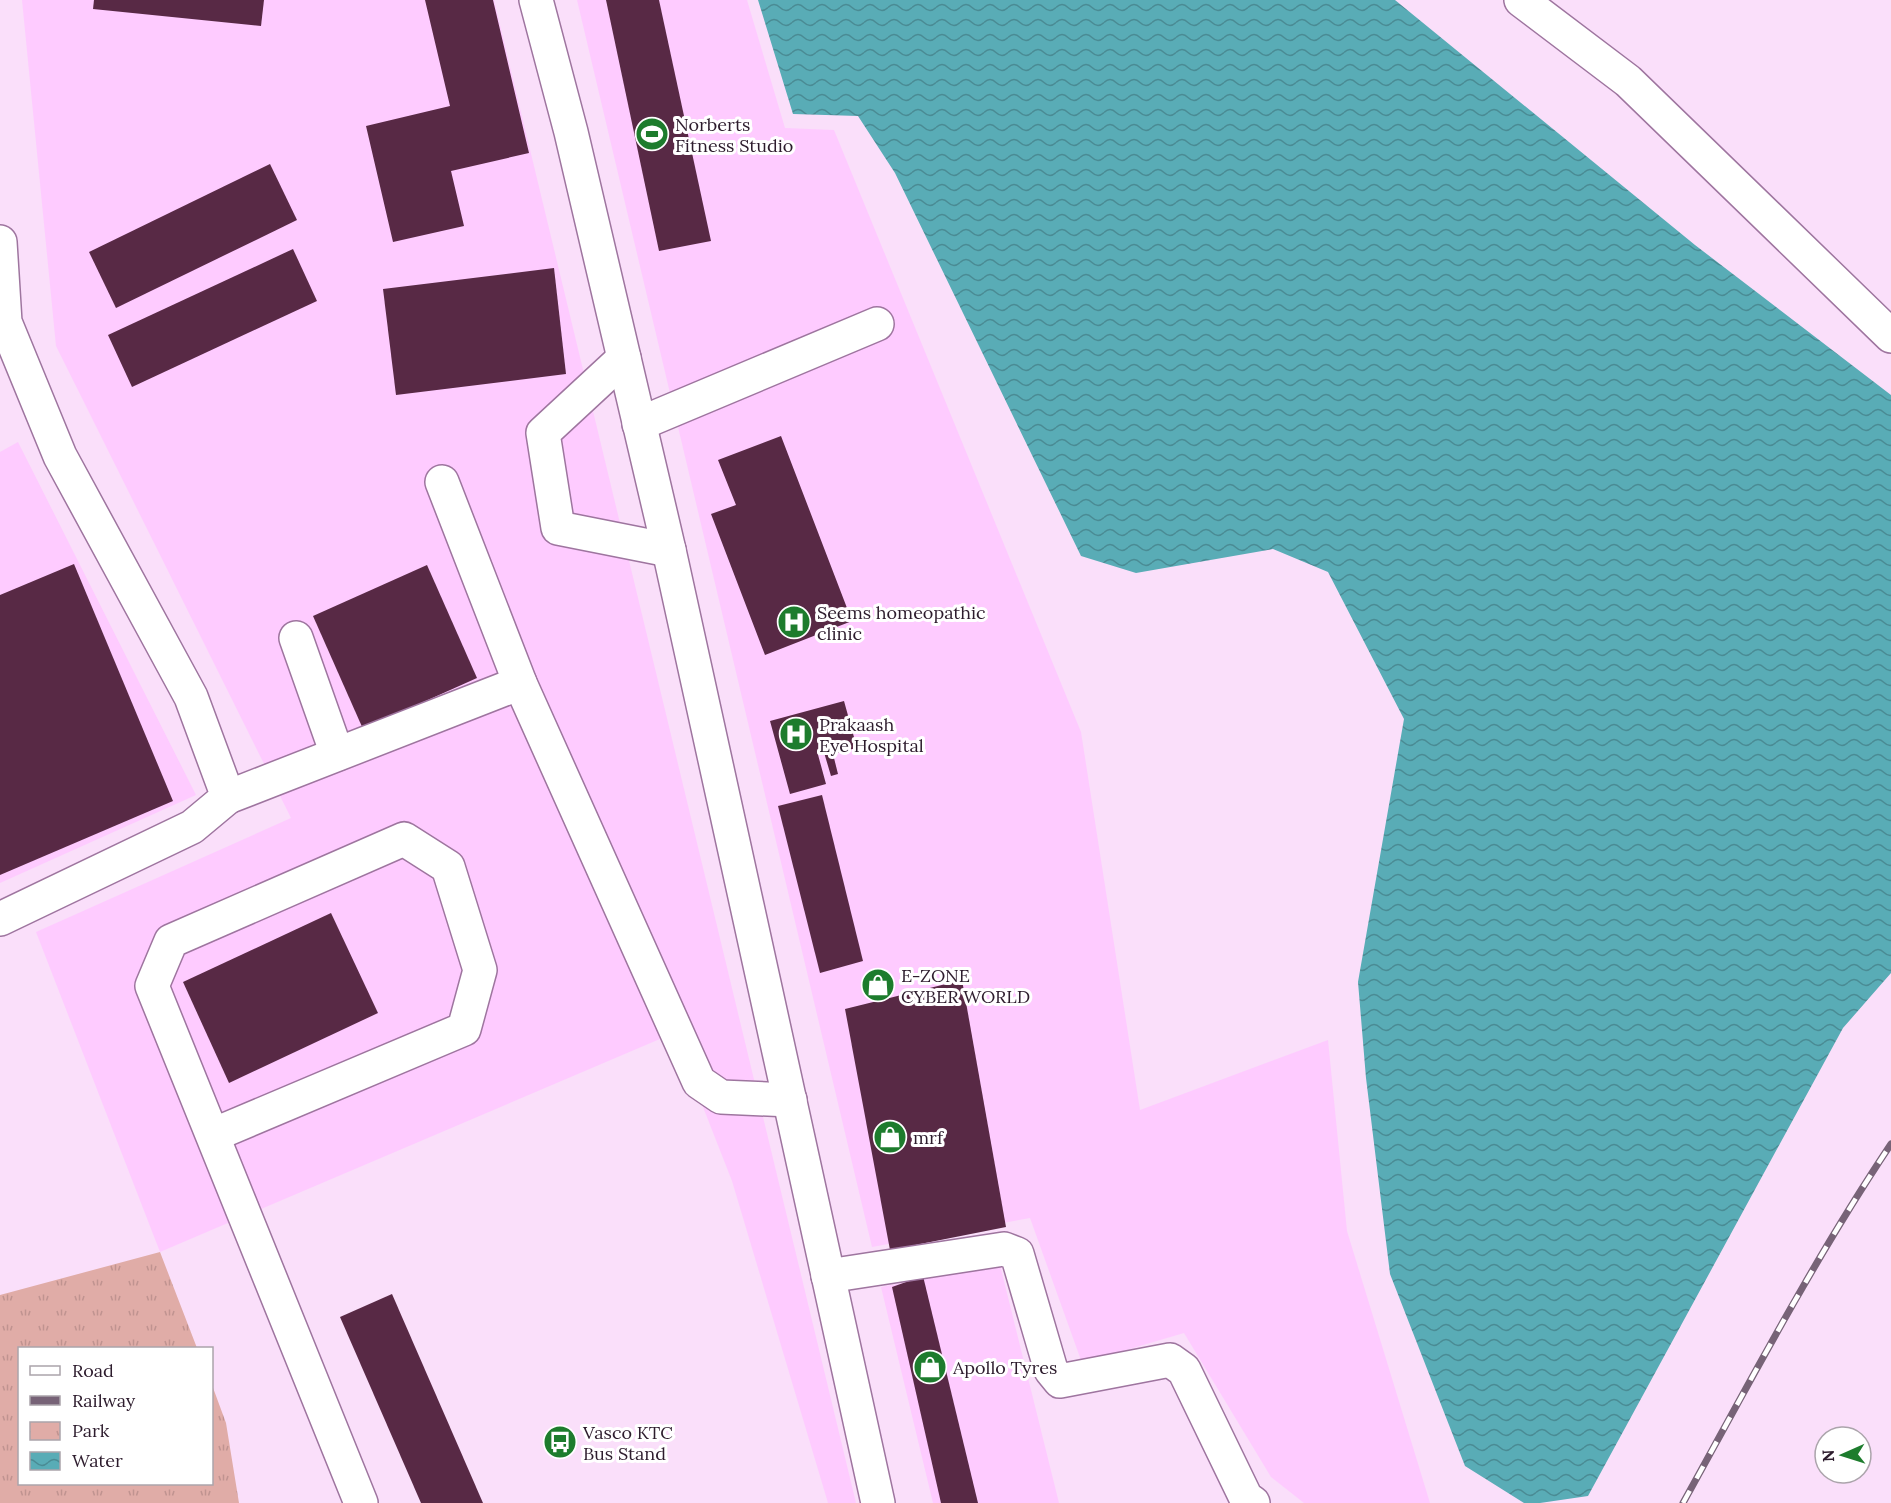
<svg xmlns="http://www.w3.org/2000/svg" width="1891" height="1503" font-family="Lora,serif">
	<style>
		.built { fill: #fecbff }
		.park { fill: url(#park-tufts) }
		.water { fill: url(#water-waves) }
		.building { fill: #582945 }
		.lines { fill: none; stroke-linecap: round; stroke-linejoin: round }
		.minor-casing { stroke: #9e759f; stroke-width: 36 }
		.major-casing { stroke: #9e759f; stroke-width: 36 }
		.minor { stroke: #fff; stroke-width: 33 }
		.major { stroke: #fff; stroke-width: 33 }
		.rail-casing { stroke: #776377; stroke-width: 7 }
		.rail { stroke: #fff; stroke-width: 4.5; stroke-dasharray: 14; stroke-linecap: butt }
		.labels { text-anchor: middle; dominant-baseline: central; stroke-width: 6; stroke-linejoin: round; paint-order: stroke }
		.poi-label { font-size: 18px; fill: #2d1c2d; stroke: #fff; text-anchor: start }
	</style>
	<defs>
		<pattern id="park-tufts" width="24" height="20" patternUnits="userSpaceOnUse" patternTransform="scale(1.5)"><rect width="24" height="20" fill="#e0aca7"/><path d="M3 7l-1-3M5 7V3M7 7l1-3M15 17l-1-3M17 17v-4M19 17l1-3" fill="none" stroke="#c09390"/></pattern>
		<pattern id="water-waves" width="16" height="10" patternUnits="userSpaceOnUse" patternTransform="scale(1.5)"><rect width="16" height="10" fill="#59acb6"/><path d="M0 5q4-4 8 0t8 0" fill="none" stroke="#4a8b94"/></pattern>
	</defs>
	<rect width="100%" height="100%" fill="#fadffa"/>
	<g class="built">
		<path d="M22,0H494L856,1503H828L732,1181L674,1033L160,1252L36,932L291,818L56,346Z"/>
		<path d="M577,0H747L785,128L834,130L1081,732L1140,1110L1328,1040L1347,1231L1430,1503H1304L1271,1477L1184,1333L1082,1363L1030,1218L872,1247Z"/>
		<path d="M18,442L196,795L0,883V452Z"/>
		<path d="M1000,1265L1059,1503H933L881,1287Z"/>
	</g>
	<path class="park" d="M160,1252L197,1348H20V1484H212V1385L226,1423L239,1503H0V1295Z"/>
	<path class="water" d="M758,0H1395L1695,245L1891,395V973L1843,1028L1588,1496L1540,1503H1524L1465,1466L1390,1274L1366,1078L1358,982L1404,719L1328,572L1273,549L1136,573L1081,556L895,173L858,116L793,114Z"/>
	<g class="building">
		<path d="M94,0H264L261,26L93,9Z"/>
		<path d="M425,0H493L529,153L451,171L464,226L393,242L366,126L450,106Z"/>
		<path d="M606,0H659L711,241L659,251Z"/>
		<path d="M270,164L297,220L116,308L89,252Z"/>
		<path d="M293,249L317,301L132,387L108,335Z"/>
		<path d="M554,268L566,374L396,395L383,289Z"/>
		<path d="M781,436L852,621L765,655L711,514L736,505L718,460Z"/>
		<path d="M74,564L173,801L0,875V595Z"/>
		<path d="M427,565L477,678L363,729L313,616Z"/>
		<path d="M844,701L857,748L833,754L838,774L831,776L823,749L817,751L826,784L790,794L770,721Z"/>
		<path d="M822,795L863,961L820,973L778,806Z"/>
		<path d="M331,913L378,1013L229,1083L183,982Z"/>
		<path d="M962,980L1006,1227L890,1250L845,1009Z"/>
		<path d="M923,1276L978,1503H941L892,1287Z"/>
		<path d="M392,1294L483,1503H421L340,1317Z"/>
	</g>
	<g class="lines">
		<g class="minor-casing">
			<g id="minor">
				<path d="M1521,0L1628,81L1891,336"/>
				<path d="M0,242L5,322L60,456L191,697L228,797L192,827L0,919"/>
				<path d="M624,358L543,433L558,528L669,550"/>
				<path d="M639,424L877,324"/>
				<path d="M442,482L520,683L699,1082L721,1097L790,1100"/>
				<path d="M296,638L337,754"/>
				<path d="M228,797L520,683"/>
				<path d="M213,1135L464,1029L480,970L448,867L404,839L171,941L152,986L361,1503"/>
				<path d="M828,1276L1004,1249L1017,1254L1051,1370L1060,1381L1170,1360L1184,1370L1246,1498L1253,1503"/>
			</g>
		</g>
		<g class="major-casing">
			<path id="major" d="M536,0L571,132L669,550L878,1503"/>
		</g>
		<use href="#minor" class="minor"/>
		<use href="#major" class="major"/>
		<g class="rail-casing">
			<path id="rail" d="M1683,1503C1750,1382 1814,1259 1891,1144"/>
		</g>
		<use href="#rail" class="rail"/>
	</g>
	<defs>
		<g id="stadium-disc" transform="scale(1.725)"><circle r="9.5" fill="#1d7c2d" stroke="#fff"/><path d="M0-5a6.5 5 0 1 0 0 10a6.5 5 0 1 0 0-10ZM-3.5-1.8h7v3.6h-7Z" fill="#fff"/></g>
		<g id="hospital-disc" transform="scale(1.725)"><circle r="9.5" fill="#1d7c2d" stroke="#fff"/><path d="M-5-5h3v3.5h4V-5h3V5h-3V1.5h-4V5h-3Z" fill="#fff"/></g>
		<g id="shop-disc" transform="scale(1.725)"><circle r="9.5" fill="#1d7c2d" stroke="#fff"/><path d="M-5-2.5h2.3a2.7 3.5 0 0 1 5.4 0H5L5.5 6h-11ZM-1.5-2.5h3a1.5 2.3 0 0 0-3 0Z" fill="#fff"/></g>
		<g id="bus-disc" transform="scale(1.725)"><circle r="9.5" fill="#1d7c2d" stroke="#fff"/><path d="M-5-6H5V4H4V6H2V4H-2V6H-4V4H-5ZM-3.5-4V0h7V-4ZM-3.5 1.2v1.5H-2V1.2ZM2 1.2v1.5H3.5V1.2Z" fill="#fff"/></g>
	</defs>
	<g fill-rule="evenodd">
		<use href="#stadium-disc" x="652" y="134"/>
		<use href="#hospital-disc" x="794" y="622"/>
		<use href="#hospital-disc" x="796" y="734"/>
		<use href="#shop-disc" x="878" y="985"/>
		<use href="#shop-disc" x="890" y="1137"/>
		<use href="#shop-disc" x="930" y="1367"/>
		<use href="#bus-disc" x="560" y="1442"/>
	</g>
	<g class="labels">
		<g class="poi-label">
			<text x="675" y="124">Norberts<tspan x="675" dy="21">Fitness Studio</tspan></text>
			<text x="817" y="612">Seems homeopathic<tspan x="817" dy="21">clinic</tspan></text>
			<text x="819" y="724">Prakaash<tspan x="819" dy="21">Eye Hospital</tspan></text>
			<text x="901" y="975">E-ZONE<tspan x="901" dy="21">CYBER WORLD</tspan></text>
			<text x="913" y="1137">mrf</text>
			<text x="953" y="1367">Apollo Tyres</text>
			<text x="583" y="1432">Vasco KTC<tspan x="583" dy="21">Bus Stand</tspan></text>
		</g>
	</g>
	<rect x="18" y="1347" width="195" height="138" fill="#ffffff" stroke="#aba4ab" stroke-width="1.5"/>
	<rect x="30" y="1366" width="30" height="9" fill="#ffffff" stroke="#aba4ab" stroke-width="1.5"/>
	<text x="72" y="1377" font-size="18" fill="#2d1c2d">Road</text>
	<rect x="30" y="1396" width="30" height="9" fill="#776377" stroke="#aba4ab" stroke-width="1.5"/>
	<text x="72" y="1407" font-size="18" fill="#2d1c2d">Railway</text>
	<rect x="30" y="1422" width="30" height="18" fill="url(#park-tufts)" stroke="#aba4ab" stroke-width="1.5"/>
	<text x="72" y="1437" font-size="18" fill="#2d1c2d">Park</text>
	<rect x="30" y="1452" width="30" height="18" fill="url(#water-waves)" stroke="#aba4ab" stroke-width="1.5"/>
	<text x="72" y="1467" font-size="18" fill="#2d1c2d">Water</text>
	<g transform="translate(1843 1455) rotate(267)"><circle r="28" fill="#ffffff" stroke="#aba4ab" stroke-width="1.5"/>
	<path d="M0-4.5L10 22L0 15L-10 22Z" fill="#1d7c2d"/>
	<text y="-9" font-size="16" font-weight="bold" text-anchor="middle" fill="#2d1c2d">N</text>
	</g>
</svg>
